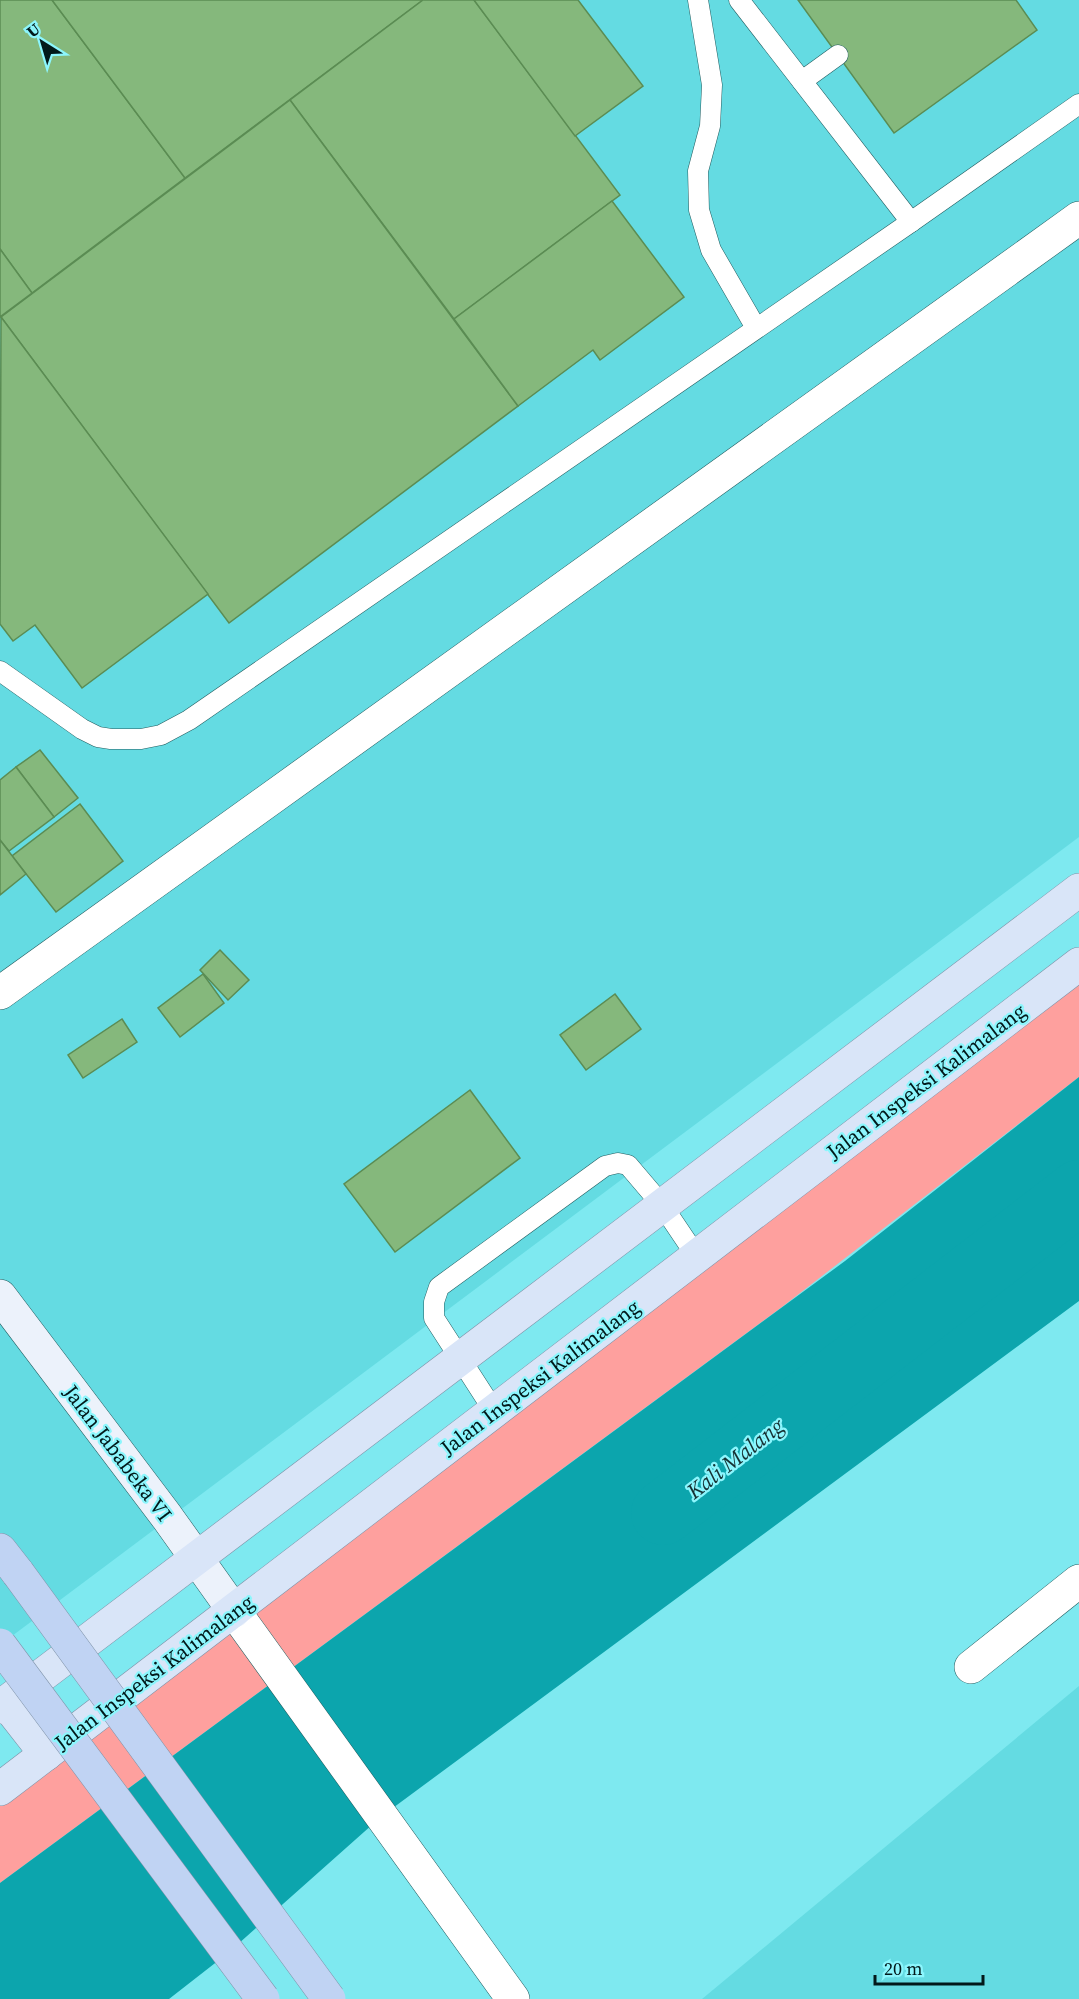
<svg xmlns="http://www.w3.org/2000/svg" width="1079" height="1999" font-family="'Source Serif 4',serif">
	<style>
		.built { fill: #64dbe2 }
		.green { fill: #fea09e }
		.water { fill: #0ca5ad }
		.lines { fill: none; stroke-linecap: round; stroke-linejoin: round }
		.river { stroke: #0ca5ad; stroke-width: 64 }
		.building { fill: #85b87c; stroke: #5b8c53; stroke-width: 1.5 }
		.lane-casing { stroke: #235d60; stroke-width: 21 }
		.street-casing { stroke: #235d60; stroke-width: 34 }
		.secondary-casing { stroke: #235d60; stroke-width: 34 }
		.primary-casing { stroke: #7e92a7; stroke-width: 34 }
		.highway-casing { stroke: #7e92a7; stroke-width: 34 }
		.lane { stroke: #fff; stroke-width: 20 }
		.street { stroke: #fff; stroke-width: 33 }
		.secondary { stroke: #ecf2fb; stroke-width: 33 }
		.primary { stroke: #d9e5f8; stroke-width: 33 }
		.highway { stroke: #c0d3f3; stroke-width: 33 }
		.highway-bridge-casing { stroke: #7e92a7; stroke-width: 34; stroke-linecap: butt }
		.highway-bridge { stroke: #c0d3f3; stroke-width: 33 }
		.labels { text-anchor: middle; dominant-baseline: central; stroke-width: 4.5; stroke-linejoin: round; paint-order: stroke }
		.street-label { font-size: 21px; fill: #02191a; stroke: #8cf6fd }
		.water-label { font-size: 22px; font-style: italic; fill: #163133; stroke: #8cf6fd }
	</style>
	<rect width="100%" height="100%" fill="#7ee9f0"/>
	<g class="built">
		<path d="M0,0H1079V837L0,1645Z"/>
		<path d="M1079,1686V1999H702Z"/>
	</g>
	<path class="green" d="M1079,964V1077L782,1307L0,1883V1789Z"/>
	<path class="water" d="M1079,1077V1301L382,1816L228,1953L169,1999H0V1883L845,1261Z"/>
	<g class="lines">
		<path class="river" d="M663,1513L1079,1192"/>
	</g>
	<g class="building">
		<path d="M0,0H52L185,178L32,293L0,249Z"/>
		<path d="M52,0H423L185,178Z"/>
		<path d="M423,0H474L620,195L454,319L290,100Z"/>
		<path d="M474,0H578L643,86L575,136Z"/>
		<path d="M798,0H1016L1037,30L894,133Z"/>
		<path d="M290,100L518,406L229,623L1,317Z"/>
		<path d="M612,201L684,297L600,360L593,350L518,406L454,319Z"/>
		<path d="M0,249L32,293L0,317Z"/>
		<path d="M1,317L208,594L82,688L35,625L13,641L0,624Z"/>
		<path d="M40,750L78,798L54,817L16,767Z"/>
		<path d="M16,767L54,817L9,851L0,840V780Z"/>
		<path d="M80,804L123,861L56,912L12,856Z"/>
		<path d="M0,840L26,874L0,895Z"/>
		<path d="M220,950L249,980L228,1000L200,970Z"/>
		<path d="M203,974L224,1003L180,1037L158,1008Z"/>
		<path d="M615,994L641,1029L586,1070L560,1035Z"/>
		<path d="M122,1019L137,1042L83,1078L68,1055Z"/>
		<path d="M470,1090L520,1158L395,1252L344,1184Z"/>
	</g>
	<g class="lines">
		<g class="lane-casing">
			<g id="lane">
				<path d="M698,0L712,85L710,126L698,171L699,210L711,250L756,328"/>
				<path d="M739,0L911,222"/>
				<path d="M802,81L838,55"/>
				<path d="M0,671L82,729L98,737L111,739H141L161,735L189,720L911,222L1079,104"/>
				<path d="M494,1411L434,1318V1302L439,1287L605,1166L618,1163L628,1165L662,1205L697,1257"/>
			</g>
		</g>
		<g class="street-casing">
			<g id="street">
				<path d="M0,993L1079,218"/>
				<path d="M234,1611L513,1999"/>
				<path d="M971,1667L1079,1581"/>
			</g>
		</g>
		<g class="secondary-casing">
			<path id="secondary" d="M0,1296L167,1517L234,1611"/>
		</g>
		<g class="primary-casing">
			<g id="primary">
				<path d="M6,1703L46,1754"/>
				<path d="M0,1707L1079,890"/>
				<path d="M0,1789L1079,964"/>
			</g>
		</g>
		<g class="highway-casing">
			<path id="highway" d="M0,1550L18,1573"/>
		</g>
		<use href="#lane" class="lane"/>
		<use href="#street" class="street"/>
		<use href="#secondary" class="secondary"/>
		<use href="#primary" class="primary"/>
		<use href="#highway" class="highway"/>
		<g class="highway-bridge-casing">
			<g id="highway-bridge">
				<path d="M18,1573L329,1999"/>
				<path d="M0,1645L263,1999"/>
			</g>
		</g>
		<use href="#highway-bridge" class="highway-bridge"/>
	</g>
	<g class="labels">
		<g class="street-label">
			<text transform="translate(926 1081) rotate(-37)">Jalan Inspeksi Kalimalang</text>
			<text transform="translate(540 1377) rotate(-37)">Jalan Inspeksi Kalimalang</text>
			<text transform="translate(118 1453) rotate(53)">Jalan Jababeka VI</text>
			<text transform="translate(154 1672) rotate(-37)">Jalan Inspeksi Kalimalang</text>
		</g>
		<g class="water-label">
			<text transform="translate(735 1458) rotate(-38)">Kali Malang</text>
		</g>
	</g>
	<g transform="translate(42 42) rotate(323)" stroke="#8cf6fd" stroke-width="4.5" paint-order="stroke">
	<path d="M0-4.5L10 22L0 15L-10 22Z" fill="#02191a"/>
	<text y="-9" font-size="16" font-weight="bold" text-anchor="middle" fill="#02191a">U</text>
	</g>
	<path d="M875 1975v9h108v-9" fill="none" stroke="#02191a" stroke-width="3"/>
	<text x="884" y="1975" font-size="18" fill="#02191a" stroke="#8cf6fd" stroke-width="4.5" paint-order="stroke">20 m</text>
</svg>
